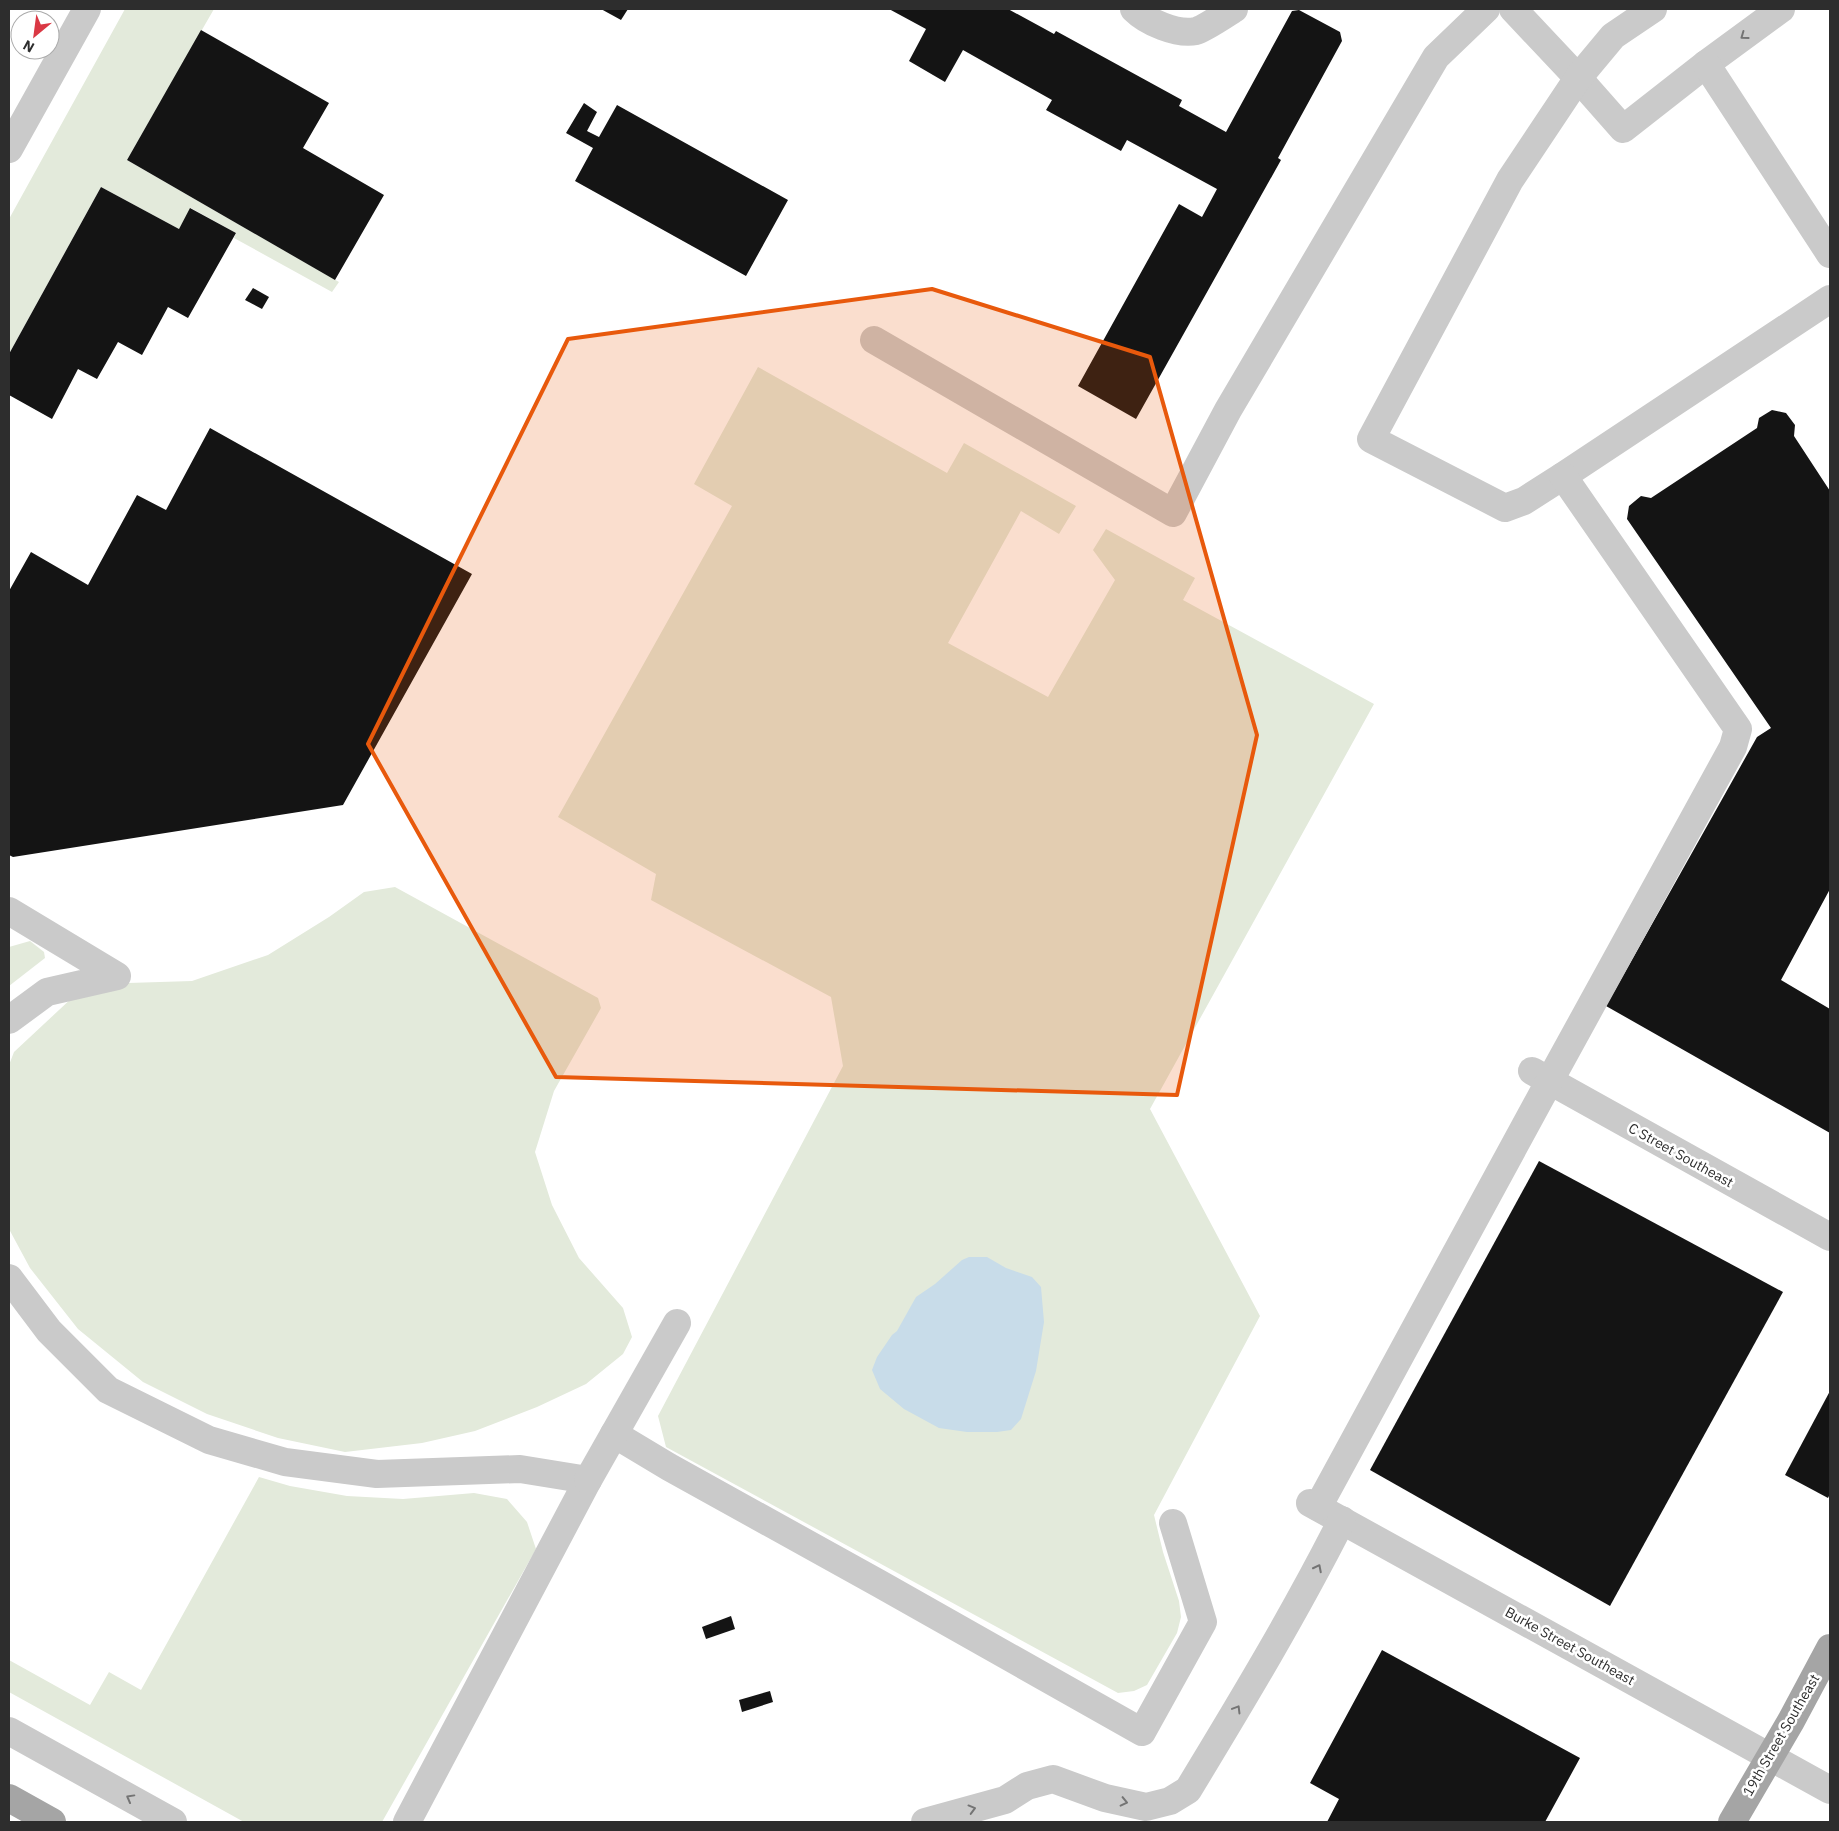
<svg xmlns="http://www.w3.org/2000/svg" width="1839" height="1831" font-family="'IBM Plex Sans',sans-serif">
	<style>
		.green { fill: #e3eadb }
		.water { fill: #c8dce9 }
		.building { fill: #141414 }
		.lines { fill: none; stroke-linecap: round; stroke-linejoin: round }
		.minor { stroke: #cacaca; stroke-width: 28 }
		.major { stroke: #a5a5a5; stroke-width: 28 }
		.oneway { stroke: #747474 }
		.marked { fill: #e8590c; fill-opacity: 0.2; stroke: #e8590c; stroke-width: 4; stroke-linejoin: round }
		.labels { text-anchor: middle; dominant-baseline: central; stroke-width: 5; stroke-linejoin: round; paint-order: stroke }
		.street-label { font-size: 14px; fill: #2d2d2d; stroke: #fff }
	</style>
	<rect width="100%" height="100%" fill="#fff"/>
	<g class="green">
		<path d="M125,9H214L127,160L339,282L332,292L234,238L236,233L191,208L179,229L101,187L9,354V219Z"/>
		<path d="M758,367L947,473L964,443L1076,506L1059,534L1021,511L948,643L1048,697L1115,580L1093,550L1106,529L1195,578L1183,600L1374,704L1150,1109L1260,1316L1154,1515L1163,1552L1179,1601L1181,1617L1177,1633L1147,1685L1134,1691L1118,1693L666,1447L658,1416L843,1066L831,997L651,900L656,874L558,817L732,506L694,484Z"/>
		<path d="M395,887L598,998L601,1008L554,1091L535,1152L552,1205L579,1258L623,1308L632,1337L623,1354L586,1384L537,1407L475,1431L422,1443L345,1452L278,1438L207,1414L143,1382L78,1329L30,1268L9,1229V1065L14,1052L74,996L128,983L192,981L268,955L329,917L364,892Z"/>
		<path d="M30,941L44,952L45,958L9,986V947Z"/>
		<path d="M259,1477L290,1486L347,1496L403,1499L474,1493L507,1499L527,1522L536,1549L382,1822H244L9,1692V1660L90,1705L109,1672L141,1690Z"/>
	</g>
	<path class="water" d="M969,1257H987L1006,1268L1032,1277L1041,1287L1044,1322L1036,1371L1021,1419L1011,1430L997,1432H967L939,1428L904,1409L880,1389L872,1370L877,1357L892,1335L897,1331L916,1297L935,1284L962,1260Z"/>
	<g class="building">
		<path d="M601,9H628L621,20Z"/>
		<path d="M889,9H1008L1054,34L1056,31L1182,100L1179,106L1226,132L1292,11L1299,10L1340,32L1342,41L1278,158L1281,160L1136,419L1078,386L1179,204L1202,217L1217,189L1127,140L1121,151L1046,110L1052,100L963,50L945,82L909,61L926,29Z"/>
		<path d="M201,30L329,103L303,148L384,195L335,280L127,160Z"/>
		<path d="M584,103L597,112L587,131L599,137L617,105L788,200L746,276L575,181L593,148L566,133Z"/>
		<path d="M101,187L179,229L190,208L236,233L188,318L168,307L142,355L118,342L97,379L78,369L52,419L9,395V354Z"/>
		<path d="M253,288L269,297L262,309L245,300Z"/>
		<path d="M1772,410L1786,413L1795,425L1794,436L1830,491V889L1781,980L1830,1009V1133L1606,1006L1757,737L1771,728L1627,519L1629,506L1641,496L1651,498L1757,428L1759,418Z"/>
		<path d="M210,428L472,574L343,805L13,857L9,855V591L31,552L88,585L137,495L166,510Z"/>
		<path d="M1539,1161L1783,1292L1610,1606L1370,1470Z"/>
		<path d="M1830,1391V1494L1828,1498L1785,1475Z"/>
		<path d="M731,1616L735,1629L706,1639L702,1627Z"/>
		<path d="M1382,1650L1580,1758L1545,1822H1327L1339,1799L1310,1783Z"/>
		<path d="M770,1691L773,1702L742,1712L739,1700Z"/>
	</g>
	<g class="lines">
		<g class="minor">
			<path d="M1134,9C1147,22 1177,35 1196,31C1204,29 1226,14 1234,9"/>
			<path d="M1513,9L1578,78L1623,129L1706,64L1781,9"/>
			<path d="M1653,9L1613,36L1578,78L1510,180L1371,439L1505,508L1524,501L1563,476L1830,299"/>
			<path d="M1706,64L1830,254"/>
			<path d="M9,149L87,9"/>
			<path d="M874,340L1173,513L1228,410L1436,57L1486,9"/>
			<path d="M9,911L117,976L47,992L9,1020"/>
			<path d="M1532,1071L1830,1237"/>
			<path d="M9,1278L49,1331L108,1390L209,1440L285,1462L377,1474L520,1469L588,1480L407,1822"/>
			<path d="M614,1434L669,1467L880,1584L1142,1732L1203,1622L1173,1523"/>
			<path d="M588,1480L677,1323"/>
			<path d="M1310,1503L1830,1790"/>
			<path d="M1318,1507L1549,1082L1733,747L1738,729L1563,476"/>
			<path d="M9,1731L173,1822"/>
			<path d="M925,1822L1005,1800L1027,1786L1053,1779L1105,1798L1146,1807L1170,1801L1188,1790C1242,1701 1295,1613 1342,1520"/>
		</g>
		<g class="major">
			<path d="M9,1798L52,1822"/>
			<path d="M1732,1822L1791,1721L1830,1648"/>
		</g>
	</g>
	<defs><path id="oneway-chevron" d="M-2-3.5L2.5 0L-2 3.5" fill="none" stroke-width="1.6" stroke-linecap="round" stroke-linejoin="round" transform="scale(1.25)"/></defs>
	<g class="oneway">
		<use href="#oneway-chevron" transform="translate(1744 36) rotate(144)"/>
		<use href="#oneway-chevron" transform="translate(1318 1568) rotate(-63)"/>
		<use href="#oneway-chevron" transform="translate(1237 1709) rotate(-59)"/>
		<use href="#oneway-chevron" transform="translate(130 1798) rotate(-151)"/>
		<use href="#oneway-chevron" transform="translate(1124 1802) rotate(13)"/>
		<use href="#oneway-chevron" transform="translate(972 1809) rotate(-15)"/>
	</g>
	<path class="marked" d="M932,289L1150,357L1257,735L1177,1095L556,1077L368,744L568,339Z"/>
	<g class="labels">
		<g class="street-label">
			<text transform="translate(1681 1155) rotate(29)">C Street Southeast</text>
			<text transform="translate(1570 1646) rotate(29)">Burke Street Southeast</text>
			<text transform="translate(1781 1735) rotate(-60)">19th Street Southeast</text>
		</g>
	</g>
	<rect width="1839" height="1831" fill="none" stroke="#2d2d2d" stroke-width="20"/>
	<g transform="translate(35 35) rotate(209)"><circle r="24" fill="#ffffff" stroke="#ababab"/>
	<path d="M0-4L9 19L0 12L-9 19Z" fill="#da3844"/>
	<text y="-8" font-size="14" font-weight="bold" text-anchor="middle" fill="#2d2d2d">N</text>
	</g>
</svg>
